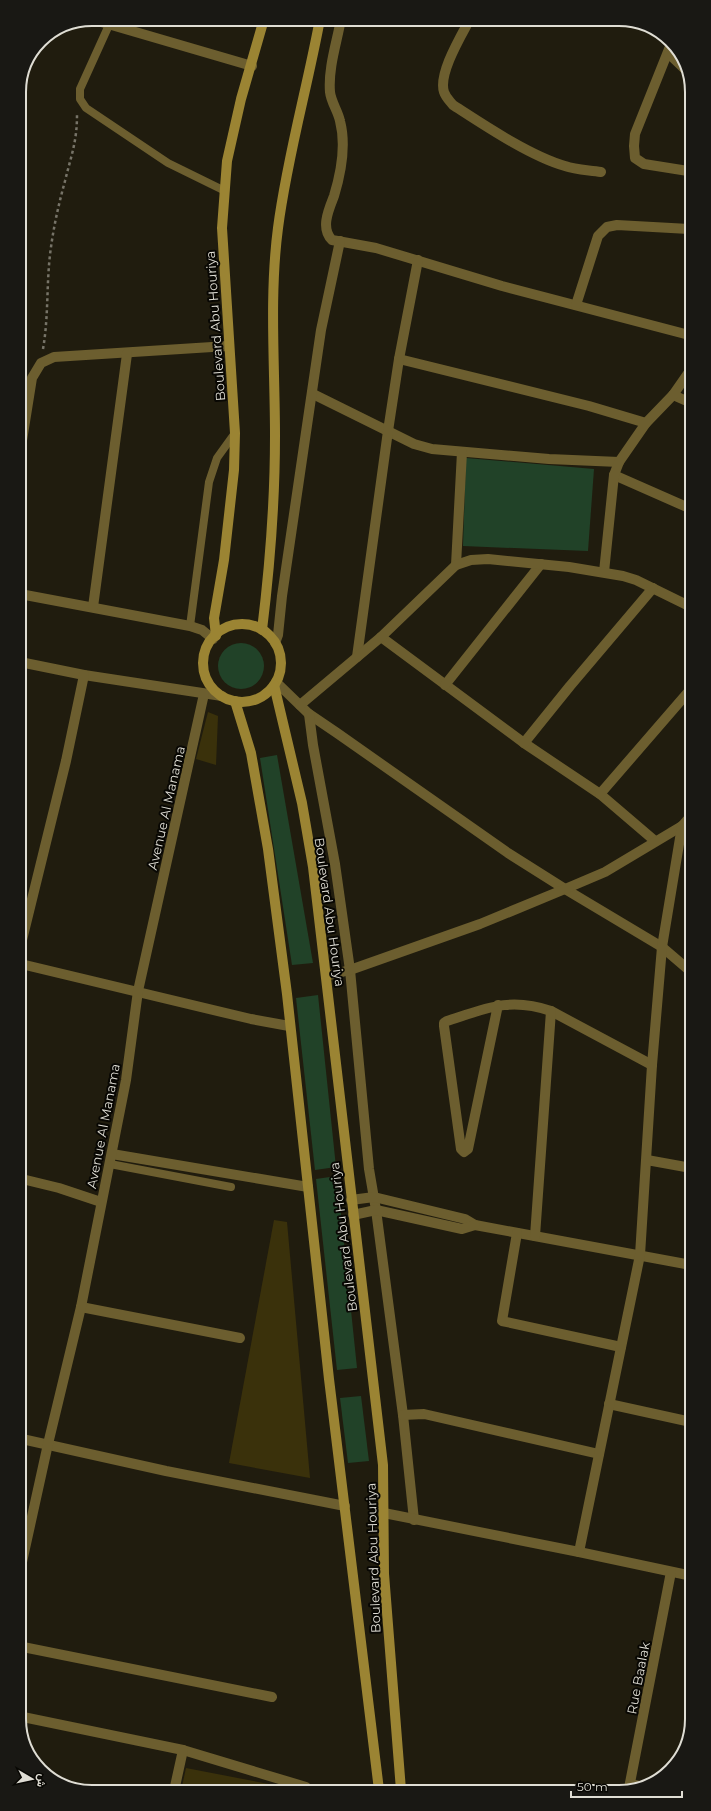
<svg xmlns="http://www.w3.org/2000/svg" width="711" height="1811" font-family="Montserrat,Vazirmatn,sans-serif">
	<style>
		.green { fill: #214228 }
		.building { fill: #3a310b }
		.lines { fill: none; stroke-linecap: round; stroke-linejoin: round }
		.path { stroke: #777468; stroke-width: 2.5; stroke-dasharray: 3 3; stroke-linecap: butt }
		.service { stroke: #6c5e2f; stroke-width: 8 }
		.minor { stroke: #6c5e2f; stroke-width: 10 }
		.secondary { stroke: #9b8433; stroke-width: 10 }
		.labels { text-anchor: middle; dominant-baseline: central; stroke-width: 4; stroke-linejoin: round; paint-order: stroke }
		.street-label { font-size: 13px; fill: #dfddd4; stroke: #080703 }
		.rim { fill: none; stroke: #dfddd4; stroke-width: 2 }
	</style>
	<rect width="100%" height="100%" fill="#201c0e"/>
	<g class="green">
		<path d="M466,458L594,469L588,551L463,546Z"/>
		<circle cx="241" cy="666" r="23"/>
		<path d="M277,755L313,963L292,965L260,758Z"/>
		<path d="M318,995L336,1167L315,1170L296,998Z"/>
		<path d="M337,1176L357,1368L337,1370L316,1179Z"/>
		<path d="M361,1396L369,1461L348,1463L340,1398Z"/>
	</g>
	<g class="building">
		<path d="M208,712L218,716L216,765L196,759Z"/>
		<path d="M274,1220L287,1222L310,1478L229,1463Z"/>
		<path d="M186,1768L274,1785V1791H181Z"/>
	</g>
	<g class="lines">
		<path class="path" d="M43,349C49,315 46,281 51,247C54,225 59,203 65,181C71,156 77,142 77,115"/>
		<g class="service">
			<path d="M109,25L80,89V99L86,108L168,163L225,191"/>
			<path d="M190,626L209,482L217,458L235,433"/>
			<path d="M110,1164L231,1187"/>
		</g>
		<g class="minor">
			<path d="M91,19L252,66"/>
			<path d="M341,19C337,42 328,68 330,92C331,102 338,111 340,121C346,144 341,173 334,196C329,209 320,228 332,240L376,248L502,286L689,335"/>
			<path d="M470,19C461,36 438,74 444,92C446,98 450,101 453,105C484,125 530,156 565,166C576,170 589,170 601,172"/>
			<path d="M671,44L635,134L634,146L635,158L644,164L688,171"/>
			<path d="M668,53L688,72"/>
			<path d="M576,305L598,236L607,227L617,225L689,229"/>
			<path d="M399,359L589,406L646,423"/>
			<path d="M313,394L414,444L432,449L549,459L619,462"/>
			<path d="M673,395L689,402"/>
			<path d="M20,453L32,378L41,363L54,357L228,346"/>
			<path d="M614,475L689,508"/>
			<path d="M456,565L462,452"/>
			<path d="M604,572L614,475L619,462L646,423L673,395L689,372"/>
			<path d="M20,594L190,626L202,630L213,639"/>
			<path d="M93,607L127,354"/>
			<path d="M381,637L524,743L600,794L655,841"/>
			<path d="M275,643L278,635L282,596L321,330L340,241"/>
			<path d="M357,657L388,431L399,359L418,260"/>
			<path d="M20,662L84,675L222,696"/>
			<path d="M276,682L309,714L337,733L508,853L565,889L662,947L690,971"/>
			<path d="M445,685L541,564"/>
			<path d="M300,705L381,637L456,565L471,560L488,559L569,567L623,576L636,580L689,606"/>
			<path d="M309,714L313,745L335,864L350,970L369,1169L376,1210L403,1415L414,1520"/>
			<path d="M524,743L570,686L653,588"/>
			<path d="M600,794L690,690"/>
			<path d="M21,944L66,761L84,675"/>
			<path d="M21,964L251,1019L289,1026"/>
			<path d="M326,976L350,970L480,924L565,889L605,872L682,826"/>
			<path d="M498,1005L468,1149L464,1152L461,1149L444,1026V1023L447,1021C487,1008 510,997 551,1011L652,1065"/>
			<path d="M112,1154L308,1187"/>
			<path d="M647,1160L691,1168"/>
			<path d="M22,1179L59,1188L101,1202"/>
			<path d="M351,1200L374,1197L465,1219L475,1225L691,1265"/>
			<path d="M353,1215L376,1210L462,1229L475,1225"/>
			<path d="M517,1233L502,1321L621,1347"/>
			<path d="M535,1236L551,1011"/>
			<path d="M81,1307L240,1338"/>
			<path d="M609,1404L691,1422"/>
			<path d="M403,1415L424,1414L599,1454"/>
			<path d="M22,1439L166,1471L345,1506"/>
			<path d="M384,1513L579,1552L692,1576"/>
			<path d="M579,1552L640,1255L652,1065L662,947L682,826L690,817"/>
			<path d="M22,1562L48,1444L81,1307L126,1080L138,991L204,694"/>
			<path d="M23,1647L272,1697"/>
			<path d="M23,1717L183,1750L306,1787L308,1790"/>
			<path d="M630,1784L644,1787"/>
			<path d="M629,1788L671,1572"/>
			<path d="M174,1791L183,1750"/>
		</g>
		<g class="secondary">
			<circle cx="242" cy="663" r="39"/>
			<path d="M262,630C270,565 275,501 275,436C275,367 269,297 278,228C287,158 307,89 320,19"/>
			<path d="M216,636L214,618L224,560L234,470L235,433L222,228L227,161L241,99L264,19"/>
			<path d="M274,685L302,803L313,867L383,1465L384,1574L401,1790"/>
			<path d="M235,701L251,753L268,849L287,994L329,1379L379,1790"/>
		</g>
	</g>
	<g class="labels">
		<g class="street-label">
			<text transform="translate(215 326) rotate(-94)">Boulevard Abu Houriya</text>
			<text transform="translate(166 808) rotate(-77)">Avenue Al Manama</text>
			<text transform="translate(330 912) rotate(82)">Boulevard Abu Houriya</text>
			<text transform="translate(103 1126) rotate(-79)">Avenue Al Manama</text>
			<text transform="translate(343 1237) rotate(-97)">Boulevard Abu Houriya</text>
			<text transform="translate(373 1558) rotate(-92)">Boulevard Abu Houriya</text>
			<text transform="translate(638 1678) rotate(-79)">Rue Baalak</text>
		</g>
	</g>
	<path d="M0 0H711V1811H0ZM92 26H619A66 66 0 0 1 685 92V1719A66 66 0 0 1 619 1785H92A66 66 0 0 1 26 1719V92A66 66 0 0 1 92 26Z" fill="#191814" fill-rule="evenodd"/>
	<path class="rim" d="M92 26H619A66 66 0 0 1 685 92V1719A66 66 0 0 1 619 1785H92A66 66 0 0 1 26 1719V92A66 66 0 0 1 92 26Z"/>
	<g transform="translate(32 1779) rotate(99)" stroke="#080703" stroke-width="3" paint-order="stroke">
	<path d="M0-3L7 15L0 10L-7 15Z" fill="#dfddd4"/>
	<text y="-6" font-size="11" font-weight="bold" text-anchor="middle" fill="#dfddd4">ش</text>
	</g>
	<path d="M571 1791v6h111v-6" fill="none" stroke="#dfddd4" stroke-width="2"/>
	<text x="577" y="1791" font-size="12" fill="#dfddd4" stroke="#080703" stroke-width="3" paint-order="stroke">50 m</text>
</svg>
